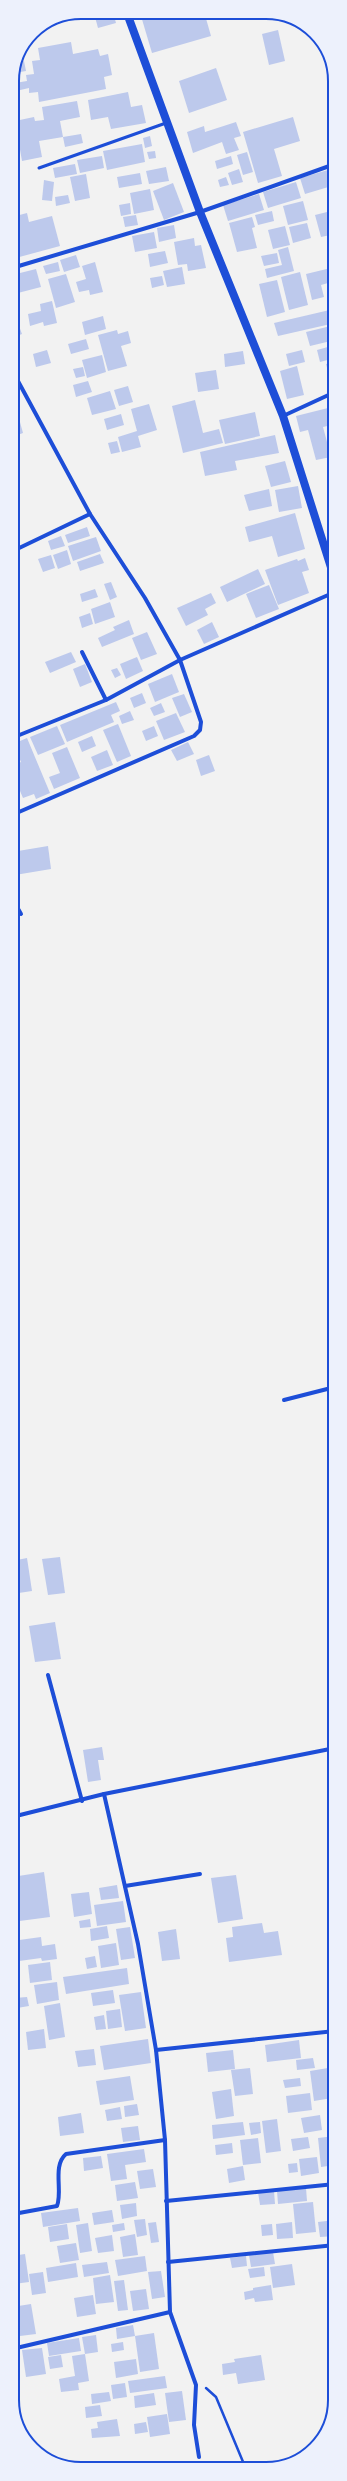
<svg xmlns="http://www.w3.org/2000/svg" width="347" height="2481" font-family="Ubuntu,sans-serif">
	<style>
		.building { fill: #bdc9ec }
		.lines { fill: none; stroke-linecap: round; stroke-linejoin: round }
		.path { stroke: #1d4ed8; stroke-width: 2.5 }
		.service { stroke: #1d4ed8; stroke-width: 3 }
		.minor { stroke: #1d4ed8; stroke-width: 4 }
		.secondary { stroke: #1d4ed8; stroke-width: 8 }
		.rim { fill: none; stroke: #1d4ed8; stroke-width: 2 }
	</style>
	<rect width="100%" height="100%" fill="#f2f2f2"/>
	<g class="building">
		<path d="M205,15L211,36L152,53L141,16Z"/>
		<path d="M114,16L116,23L98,28L95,17Z"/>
		<path d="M278,30L285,61L269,65L262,34Z"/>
		<path d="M71,42L73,54L98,49L100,56L108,54L112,75L104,77L106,89L39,102L38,92L29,93V88L16,91L15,83L27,81L26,75L34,74L32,61L40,60L38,48Z"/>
		<path d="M24,61L26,71L14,73L16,63Z"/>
		<path d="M216,68L227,100L189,113L179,81Z"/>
		<path d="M128,92L131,107L142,105L146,123L111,129L108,117L91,120L88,100Z"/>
		<path d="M12,100H14L16,112L12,113Z"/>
		<path d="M77,101L80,117L60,121L63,137L39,141L42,157L22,161L15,121L34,117L35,121L44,120L42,107Z"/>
		<path d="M293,117L300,141L274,149L282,176L258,183L243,132Z"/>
		<path d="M236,122L241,136L234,138L239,150L226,154L222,142L193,153L187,132L204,126L205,132Z"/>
		<path d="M81,134L83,143L65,147L63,137Z"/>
		<path d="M150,136L152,146L145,148L143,138Z"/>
		<path d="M142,144L145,162L107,170L103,151Z"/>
		<path d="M155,151L156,158L149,159L147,152Z"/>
		<path d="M247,152L253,172L243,175L237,155Z"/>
		<path d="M102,156L104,168L80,173L77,160Z"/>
		<path d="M231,156L233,164L217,169L215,161Z"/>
		<path d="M75,164L77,174L55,178L53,168Z"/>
		<path d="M166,167L169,181L149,184L146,171Z"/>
		<path d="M335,168V185L305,194L300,178Z"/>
		<path d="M239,169L243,182L232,185L228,173Z"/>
		<path d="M140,173L142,184L119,188L117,177Z"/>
		<path d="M86,174L90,198L75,201L70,177Z"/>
		<path d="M226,177L229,185L220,187L218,180Z"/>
		<path d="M44,180L54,182L52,201L42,200Z"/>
		<path d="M296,182L301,198L268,208L263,192Z"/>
		<path d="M173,183L184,212L164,220L153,191Z"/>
		<path d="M150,189L154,210L134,214L130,193Z"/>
		<path d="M259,194L264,210L228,221L223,205Z"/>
		<path d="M68,195L70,203L56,206L55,197Z"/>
		<path d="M303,201L308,220L288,225L283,206Z"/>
		<path d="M130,203L131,214L121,216L119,205Z"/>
		<path d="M335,210V234L321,237L315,215Z"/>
		<path d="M272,211L274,221L258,225L255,215Z"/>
		<path d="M27,213L29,222L52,216L60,246L12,259V217Z"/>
		<path d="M136,215L138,225L125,227L123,217Z"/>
		<path d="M252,217L255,227L252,228L257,248L237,252L229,223Z"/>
		<path d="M307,223L311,238L293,243L289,227Z"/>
		<path d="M174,225L176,238L159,242L157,228Z"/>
		<path d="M285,226L290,245L273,249L268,230Z"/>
		<path d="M154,232L157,248L135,252L132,236Z"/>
		<path d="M194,238L195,246L201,245L206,268L188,271L187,264L178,265L174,242Z"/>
		<path d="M288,247L294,271L267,278L265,269L282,265L278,250Z"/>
		<path d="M165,251L168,263L150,267L148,254Z"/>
		<path d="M277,253L279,263L264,266L261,256Z"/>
		<path d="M76,255L80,267L64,272L60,260Z"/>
		<path d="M58,262L60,271L46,274L43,266Z"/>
		<path d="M95,262L103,292L90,295L89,290L79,292L76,282L86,279L82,266Z"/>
		<path d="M182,267L185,284L167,287L163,271Z"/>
		<path d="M335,267V281L321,285L324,297L312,300L306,274Z"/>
		<path d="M36,269L41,287L14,294L12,275Z"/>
		<path d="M300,272L308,305L289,310L281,277Z"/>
		<path d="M66,274L75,302L56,308L48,279Z"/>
		<path d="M162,276L164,285L152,288L150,278Z"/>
		<path d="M277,280L285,312L267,317L259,284Z"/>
		<path d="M52,301L57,323L44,326L43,322L30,326L28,314L41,311L40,304Z"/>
		<path d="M12,307L22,334L12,338Z"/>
		<path d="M334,309L335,323L278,336L274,323Z"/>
		<path d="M103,316L106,329L85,335L82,322Z"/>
		<path d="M335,325V340L310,346L306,332Z"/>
		<path d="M117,330L118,334L128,331L131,343L121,346L127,366L108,371L98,335Z"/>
		<path d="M86,339L89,349L71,354L68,344Z"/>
		<path d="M335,345V358L320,362L317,350Z"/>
		<path d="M47,350L51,363L36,367L33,354Z"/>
		<path d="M302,350L305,362L289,366L286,354Z"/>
		<path d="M243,351L245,364L225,367L224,354Z"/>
		<path d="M102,355L106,372L87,378L82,360Z"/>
		<path d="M335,362V378L330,379L326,364Z"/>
		<path d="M297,366L304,395L287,399L280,371Z"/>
		<path d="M83,367L85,376L76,378L73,369Z"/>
		<path d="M216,370L219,389L198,392L195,373Z"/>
		<path d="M88,381L92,392L76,397L73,385Z"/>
		<path d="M128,386L133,402L119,406L114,390Z"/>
		<path d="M110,391L116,409L92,415L87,398Z"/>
		<path d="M195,400L203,433L219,429L223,443L183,453L172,406Z"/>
		<path d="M149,404L157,430L138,436L141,447L122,452L118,437L137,431L131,409Z"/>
		<path d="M328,408L332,425L323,427L331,457L316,460L308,430L300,432L296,416Z"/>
		<path d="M255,412L260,436L225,444L219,420Z"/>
		<path d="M121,414L124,425L107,430L104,419Z"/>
		<path d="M18,415L23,433L12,437V417Z"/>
		<path d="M275,435L279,453L235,461L237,470L205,476L200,452Z"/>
		<path d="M117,441L120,452L111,454L108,443Z"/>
		<path d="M285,461L291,482L271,487L265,466Z"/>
		<path d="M332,464H335V474H334Z"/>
		<path d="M298,486L302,508L279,512L275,490Z"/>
		<path d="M269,489L272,506L249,511L244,495Z"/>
		<path d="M295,513L305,549L278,557L272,536L249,542L245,527Z"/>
		<path d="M87,527L90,536L68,543L65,535Z"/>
		<path d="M61,536L65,546L51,550L48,541Z"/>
		<path d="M96,537L101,551L73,561L68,546Z"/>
		<path d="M67,550L71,564L58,569L53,555Z"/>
		<path d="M100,554L104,563L80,571L77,562Z"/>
		<path d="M51,555L55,568L43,572L38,559Z"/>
		<path d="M305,558L309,570L302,572L309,593L278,605L265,570L297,559L298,561Z"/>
		<path d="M258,569L265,584L227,602L220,587Z"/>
		<path d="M111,582L117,597L110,600L104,584Z"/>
		<path d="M269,585L279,609L256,618L246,594Z"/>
		<path d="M95,589L98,597L82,602L80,594Z"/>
		<path d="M211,593L216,603L205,609L208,615L186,626L177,608Z"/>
		<path d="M110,602L115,617L95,624L91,609Z"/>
		<path d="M90,613L93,624L82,628L79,617Z"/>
		<path d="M129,620L134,634L102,647L98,638L115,630L113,627Z"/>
		<path d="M212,622L219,637L204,644L197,630Z"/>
		<path d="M147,632L157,654L141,660L132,638Z"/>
		<path d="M71,652L76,662L50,673L45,662Z"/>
		<path d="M137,657L143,671L126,679L120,664Z"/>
		<path d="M85,664L92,682L80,687L73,669Z"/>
		<path d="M117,668L121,675L115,678L111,670Z"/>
		<path d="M172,674L179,692L155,702L148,684Z"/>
		<path d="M142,693L146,703L134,708L130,698Z"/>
		<path d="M184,694L192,712L180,717L172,698Z"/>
		<path d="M116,702L120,711L111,715L114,722L67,742L60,725Z"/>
		<path d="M161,703L165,712L154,716L150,708Z"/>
		<path d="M130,711L134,720L122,724L119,716Z"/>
		<path d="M176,713L185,732L164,740L156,721Z"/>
		<path d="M118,724L131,756L117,762L103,730Z"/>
		<path d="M57,726L65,744L38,755L30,737Z"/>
		<path d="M154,726L158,736L146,741L142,731Z"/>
		<path d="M92,736L96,746L82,752L78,742Z"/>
		<path d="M27,738L50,793L36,799L34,794L23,798L12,772V766L21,762L13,744Z"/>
		<path d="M188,742L194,754L177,761L171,750Z"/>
		<path d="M67,747L80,778L54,789L49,777L60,773L52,753Z"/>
		<path d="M107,750L113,765L97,771L91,757Z"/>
		<path d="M209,755L215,771L201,776L196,760Z"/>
		<path d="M14,789L20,802L12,806V790Z"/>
		<path d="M48,846L51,869L15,875L12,852Z"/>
		<path d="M12,904L19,917L12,920Z"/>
		<path d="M60,1557L65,1593L48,1595L42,1559Z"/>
		<path d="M27,1558L32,1591L12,1594V1561Z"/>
		<path d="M55,1622L61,1659L35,1662L29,1626Z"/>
		<path d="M15,1657L17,1675H12V1658Z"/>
		<path d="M12,1695L16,1712L12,1713Z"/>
		<path d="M102,1747L104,1760H98L101,1780L88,1782L83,1750Z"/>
		<path d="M44,1872L50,1917L12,1922V1877Z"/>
		<path d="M236,1875L243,1919L218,1923L211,1878Z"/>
		<path d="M117,1885L119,1898L101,1900L99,1888Z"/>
		<path d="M89,1892L92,1914L74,1917L71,1894Z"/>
		<path d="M123,1901L126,1922L97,1926L94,1905Z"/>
		<path d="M90,1919L91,1927L80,1928L79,1921Z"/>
		<path d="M262,1923L264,1933L278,1931L282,1955L229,1962L226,1938L233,1937L232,1927Z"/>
		<path d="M107,1926L109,1938L91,1941L90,1929Z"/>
		<path d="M130,1927L135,1958L121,1960L116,1929Z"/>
		<path d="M176,1929L180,1959L162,1961L158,1932Z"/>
		<path d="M41,1937L42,1946L55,1944L57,1959L42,1961L41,1958L12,1962V1941Z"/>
		<path d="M116,1943L119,1965L101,1968L98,1946Z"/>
		<path d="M95,1956L97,1967L87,1969L85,1958Z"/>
		<path d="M50,1962L52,1980L30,1983L28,1965Z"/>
		<path d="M127,1968L129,1984L66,1994L63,1977Z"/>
		<path d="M57,1982L59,2000L37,2004L34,1985Z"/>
		<path d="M113,1990L115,2003L93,2006L91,1993Z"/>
		<path d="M141,1992L146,2028L125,2031L119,1995Z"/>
		<path d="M27,1997L29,2006L17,2008L15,1998Z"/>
		<path d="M60,2003L65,2037L49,2040L44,2006Z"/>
		<path d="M120,2009L122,2027L108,2029L106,2011Z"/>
		<path d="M104,2015L106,2029L96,2030L94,2017Z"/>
		<path d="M44,2029L46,2048L28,2050L26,2032Z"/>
		<path d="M148,2039L151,2063L104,2070L100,2046Z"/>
		<path d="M299,2040L301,2058L267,2062L265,2045Z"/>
		<path d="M94,2049L96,2065L78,2067L75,2051Z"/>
		<path d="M233,2050L235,2069L208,2072L206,2053Z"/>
		<path d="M313,2058L315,2068L297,2070L296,2060Z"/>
		<path d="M250,2068L253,2094L235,2096L231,2070Z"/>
		<path d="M328,2068L332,2098L314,2101L310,2071Z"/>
		<path d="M130,2076L134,2100L100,2105L96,2081Z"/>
		<path d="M300,2078L301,2086L285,2088L283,2080Z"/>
		<path d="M231,2089L234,2116L216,2119L212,2092Z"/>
		<path d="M310,2093L312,2110L288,2113L286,2096Z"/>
		<path d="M137,2104L139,2115L125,2117L124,2106Z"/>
		<path d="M120,2107L122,2119L107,2121L105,2110Z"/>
		<path d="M81,2113L84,2133L60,2136L58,2117Z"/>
		<path d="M320,2115L322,2130L304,2133L301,2118Z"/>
		<path d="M277,2119L281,2151L266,2153L262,2121Z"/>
		<path d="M243,2122L245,2135L213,2139L212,2125Z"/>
		<path d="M260,2122L261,2133L251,2135L249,2123Z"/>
		<path d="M138,2126L140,2140L123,2142L121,2128Z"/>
		<path d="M335,2136V2165L321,2167L318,2138Z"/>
		<path d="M308,2137L310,2148L293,2151L291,2139Z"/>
		<path d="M258,2138L261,2163L243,2165L240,2140Z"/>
		<path d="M232,2143L233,2153L216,2155L215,2145Z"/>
		<path d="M144,2149L146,2162L125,2165L127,2179L111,2181L107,2154Z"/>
		<path d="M101,2156L103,2168L84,2171L83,2158Z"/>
		<path d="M317,2157L319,2173L301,2176L299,2159Z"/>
		<path d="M297,2163L298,2172L289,2173L288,2164Z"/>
		<path d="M243,2166L245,2180L229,2183L227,2169Z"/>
		<path d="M153,2169L156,2187L140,2189L137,2171Z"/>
		<path d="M135,2182L138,2198L117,2201L115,2185Z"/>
		<path d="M306,2188L307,2201L278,2204L277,2191Z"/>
		<path d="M274,2191L275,2204L260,2205L258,2192Z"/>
		<path d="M313,2202L316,2232L296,2234L293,2204Z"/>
		<path d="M136,2203L137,2216L122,2219L120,2205Z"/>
		<path d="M78,2208L80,2221L43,2227L41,2213Z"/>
		<path d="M112,2210L114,2222L94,2225L92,2213Z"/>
		<path d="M145,2219L147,2235L137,2237L134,2220Z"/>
		<path d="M335,2220V2236L320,2237L318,2222Z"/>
		<path d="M156,2222L159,2242L151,2243L148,2223Z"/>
		<path d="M292,2222L293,2238L277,2239L276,2224Z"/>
		<path d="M88,2223L92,2251L80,2253L76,2225Z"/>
		<path d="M124,2223L125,2230L113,2232L112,2225Z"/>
		<path d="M67,2224L69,2239L50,2242L48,2227Z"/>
		<path d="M272,2224L273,2235L262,2236L261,2225Z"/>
		<path d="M135,2234L138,2255L123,2257L120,2237Z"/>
		<path d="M112,2235L114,2251L98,2253L95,2238Z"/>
		<path d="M76,2243L79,2260L60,2263L57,2246Z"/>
		<path d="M273,2252L275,2264L251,2267L249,2255Z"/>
		<path d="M25,2254L29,2282L14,2284L15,2296L12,2297V2256Z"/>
		<path d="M145,2256L147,2271L118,2276L115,2260Z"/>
		<path d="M246,2256L247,2266L232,2268L230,2258Z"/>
		<path d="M107,2262L109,2273L84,2277L82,2265Z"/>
		<path d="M76,2263L78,2277L48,2282L46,2268Z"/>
		<path d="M292,2264L295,2285L273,2288L270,2267Z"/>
		<path d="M264,2267L265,2276L250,2278L248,2269Z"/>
		<path d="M161,2271L165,2297L152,2299L148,2272Z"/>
		<path d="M43,2272L46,2293L32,2295L29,2274Z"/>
		<path d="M110,2275L114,2302L96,2304L93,2278Z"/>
		<path d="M124,2280L128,2310L118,2311L114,2281Z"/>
		<path d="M271,2285L273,2300L255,2302L254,2298L245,2300L244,2292L253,2290V2288Z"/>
		<path d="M146,2289L149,2309L133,2311L130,2291Z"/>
		<path d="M93,2295L96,2314L77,2317L74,2298Z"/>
		<path d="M31,2304L36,2334L12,2337V2307Z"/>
		<path d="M133,2325L135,2336L117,2339L116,2328Z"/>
		<path d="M154,2333L159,2369L140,2372L135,2336Z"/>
		<path d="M96,2335L98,2352L85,2354L82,2337Z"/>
		<path d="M79,2338L81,2351L49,2356L47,2343Z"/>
		<path d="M123,2342L124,2350L112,2352L111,2344Z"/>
		<path d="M42,2348L46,2374L26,2377L22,2350Z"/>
		<path d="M85,2354L89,2381L78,2383L79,2390L61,2392L59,2379L75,2376L72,2356Z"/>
		<path d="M61,2355L63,2367L50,2369L48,2357Z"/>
		<path d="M261,2355L265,2380L238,2384L236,2373L223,2375L222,2364L235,2362L234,2359Z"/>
		<path d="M136,2359L138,2374L116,2378L114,2362Z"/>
		<path d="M165,2376L167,2388L130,2393L128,2381Z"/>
		<path d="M125,2383L127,2397L113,2399L111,2385Z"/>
		<path d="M182,2391L186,2420L169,2422L165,2393Z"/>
		<path d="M109,2392L111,2401L92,2404L91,2394Z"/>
		<path d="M154,2393L156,2405L135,2408L134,2396Z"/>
		<path d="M100,2405L102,2416L86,2418L85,2407Z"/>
		<path d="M167,2414L170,2434L150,2437L147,2417Z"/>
		<path d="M117,2419L120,2436L92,2438L91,2429L98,2428L97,2422Z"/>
		<path d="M146,2422L148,2432L135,2434L134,2424Z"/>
	</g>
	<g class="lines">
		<path class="path" d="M206,2388L216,2397L246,2469"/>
		<path class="service" d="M39,168L166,123"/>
		<g class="minor">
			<path d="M12,268L200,212L335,164"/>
			<path d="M12,370L90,514L145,598L180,660L335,592"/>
			<path d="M283,416L335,392"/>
			<path d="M15,550L90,514"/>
			<path d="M82,652L106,700"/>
			<path d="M12,738L106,700L180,660L201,722L200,730L194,736L12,815"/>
			<path d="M12,898L21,914"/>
			<path d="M284,1400L335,1387"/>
			<path d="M48,1675L82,1801"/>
			<path d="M104,1794L138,1944L156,2050L165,2140L170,2312L196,2385L194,2425L199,2457"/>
			<path d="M12,1817L104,1794L335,1748"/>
			<path d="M125,1886L200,1874"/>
			<path d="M156,2050L335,2031"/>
			<path d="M166,2201L335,2184"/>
			<path d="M12,2221L19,2213L57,2206C63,2191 52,2166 66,2154L165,2140"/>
			<path d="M168,2262L335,2245"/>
			<path d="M12,2349L170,2312"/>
		</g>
		<path class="secondary" d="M128,16L200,212L283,416L335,580"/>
	</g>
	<path d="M0 0H347V2481H0ZM81 19H266A62 62 0 0 1 328 81V2400A62 62 0 0 1 266 2462H81A62 62 0 0 1 19 2400V81A62 62 0 0 1 81 19Z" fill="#edf1fc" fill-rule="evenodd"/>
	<path class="rim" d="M81 19H266A62 62 0 0 1 328 81V2400A62 62 0 0 1 266 2462H81A62 62 0 0 1 19 2400V81A62 62 0 0 1 81 19Z"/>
</svg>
